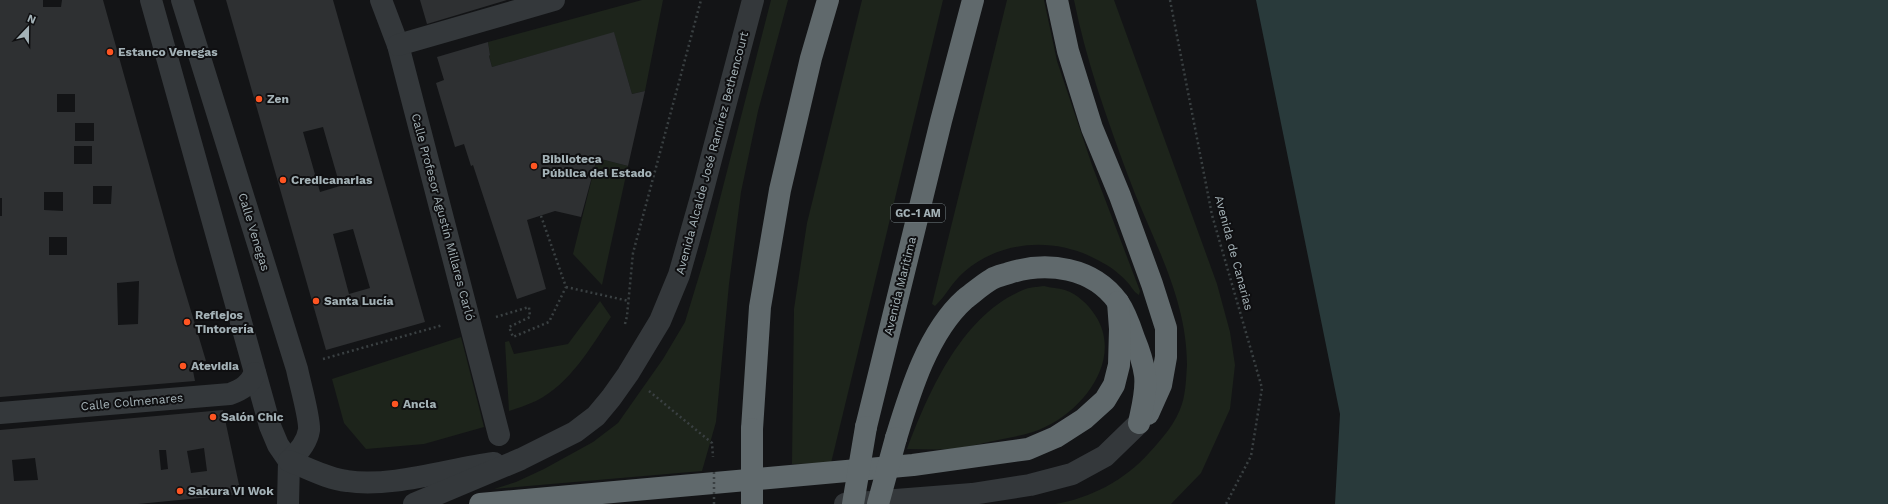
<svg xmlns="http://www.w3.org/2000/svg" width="1888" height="504" font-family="'Work Sans',sans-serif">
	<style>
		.green { fill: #1d241b }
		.water { fill: #293a3b }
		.building { fill: #2e3032; fill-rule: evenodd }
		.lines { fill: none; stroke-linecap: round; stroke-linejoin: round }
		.path { stroke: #3a4042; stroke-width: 2.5; stroke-dasharray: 2 3; stroke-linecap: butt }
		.minor { stroke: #34383b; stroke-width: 22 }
		.highway { stroke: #60696c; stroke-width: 22 }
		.path-bridge { stroke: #3a4042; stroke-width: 2.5; stroke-dasharray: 2 3; stroke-linecap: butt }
		.highway-bridge { stroke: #60696c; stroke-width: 22 }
		.poi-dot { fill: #f52; stroke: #0f0f11; stroke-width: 1.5 }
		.labels { text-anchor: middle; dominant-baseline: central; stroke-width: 4; stroke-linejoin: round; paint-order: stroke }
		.shield { fill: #0f0f11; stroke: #778185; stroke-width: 1 }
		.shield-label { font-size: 11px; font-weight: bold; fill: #a4b2b7 }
		.poi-label { font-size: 12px; font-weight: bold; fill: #a4b2b7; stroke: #0f0f11; text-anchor: start }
		.street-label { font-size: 12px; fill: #a4b2b7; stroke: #0f0f11 }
	</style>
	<rect width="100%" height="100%" fill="#131416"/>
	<g class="green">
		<path d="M642,0H663L645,91L632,94L614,33L492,67L489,56L490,55L488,42Z"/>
		<path d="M771,0H788L758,111L741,192L729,284L716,422L702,471L494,489L516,482L544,469L593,442L618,423L663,359L685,322L706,253Z"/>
		<path d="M862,0H943L831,463L792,464L794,309L807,223Z"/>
		<path d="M1007,0H1044L1057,61L1092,165L1140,291L1139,295C1135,293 1132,288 1129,284C1122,276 1113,268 1103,263C1060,237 1003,238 964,272C952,282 946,296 935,306L932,304Z"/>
		<path d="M1074,0H1114L1217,284L1230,332L1235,365L1230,409L1201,473L1171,504H1055C1091,498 1125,480 1149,453C1162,439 1176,423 1182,404C1186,391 1186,378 1187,365C1187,295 1150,236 1127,173C1106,116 1086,60 1074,0Z"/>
		<path d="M597,158L628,166L602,285L573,254Z"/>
		<path d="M1044,286C1051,288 1058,288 1065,290C1077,294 1088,304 1095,315C1123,357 1086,407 1047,426C1034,433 1018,436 1003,439C987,442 969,447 952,449C937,450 922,449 907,449C929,391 962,315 1023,290C1029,287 1037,287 1044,286Z"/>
		<path d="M600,301L611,317C590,348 571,383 536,401C527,405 518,408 509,411L505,342L509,341L514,354L568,344Z"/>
		<path d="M461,337L484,427L424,444L366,449L344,423L332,379Z"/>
	</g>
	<path class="water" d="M1256,0H1888V504H1335L1340,414Z"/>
	<g class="building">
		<path d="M0,0H43V7H61L62,0H103L176,261L206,361L199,362L201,371H193L195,381L0,397V216H2V198H0ZM57,94H75V112H57ZM75,123H94V141H75ZM74,146H92V164H74ZM93,186H112L111,204H93ZM44,192H63V211L44,210ZM49,237H67V255H49ZM139,281L138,324L118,325L117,283Z"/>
		<path d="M226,0H333L425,322L326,350ZM323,127L340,186L320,192L303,132ZM353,229L370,288L349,294L333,234Z"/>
		<path d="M420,0H507L427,24Z"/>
		<path d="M614,32L632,94L645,91L628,166L597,158L581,217L555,211L527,220L546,289L517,299L473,165L471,166L464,144L455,147L436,83L444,80L437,57L488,42L490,55L489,56L492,67Z"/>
		<path d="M223,410L241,494L138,504H0V430ZM204,448L207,471L191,473L187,451ZM159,450H166L168,469L161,470ZM35,458L38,480L14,481L12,460Z"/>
	</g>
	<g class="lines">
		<g class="path">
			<path d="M1170,0L1212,215L1262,388L1251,456L1226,504"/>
			<path d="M566,287L629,301"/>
			<path d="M496,317L529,307L530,317L509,327L513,337L549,322L566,287L541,216"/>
			<path d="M625,324L627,316L633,253L701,0"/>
			<path d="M323,359L443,325"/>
			<path d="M649,391L712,443L713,457"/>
		</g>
		<g class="minor">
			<path d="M151,0L270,426L278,445L289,461L288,504"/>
			<path d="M182,0L297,369C300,384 310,418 309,430C307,443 298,453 289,461"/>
			<path d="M381,0L398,45L499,435"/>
			<path d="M398,45L554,0"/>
			<path d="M0,413L230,394C243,389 249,385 255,373"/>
			<path d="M289,461C308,468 327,479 347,481C390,488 449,469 494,463"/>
			<path d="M414,504L521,459L575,432L596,416L611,398L628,374L660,321L679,275L700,201L753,0"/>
			<path d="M845,504L972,494L1030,485L1072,474L1105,456L1139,423"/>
		</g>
		<g class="highway">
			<path d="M1057,0L1068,51L1092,128L1120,196L1152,284L1166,328V357L1161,385L1148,414"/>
			<path d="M866,427L941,121L973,0"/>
			<path d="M752,429L760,307L780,190L811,58L828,0"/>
			<path d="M896,438C910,392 928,332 965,299C973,293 983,284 992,279C997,276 1003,275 1009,273C1047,261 1093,267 1118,302C1125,312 1130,326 1134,338C1139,350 1143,362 1145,375C1147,391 1142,408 1139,423"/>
			<path d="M480,504L913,465L1028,449L1056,437L1084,419L1105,400L1114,385L1119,365L1120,329L1118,302"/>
		</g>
		<path class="path-bridge" d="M714,504V469"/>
		<g class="highway-bridge">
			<path d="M752,429V504"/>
			<path d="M853,504L866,427"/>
			<path d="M878,504L896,438"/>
		</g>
	</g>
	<g class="poi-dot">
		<circle cx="110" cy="52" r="4"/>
		<circle cx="259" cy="99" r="4"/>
		<circle cx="534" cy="166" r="4"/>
		<circle cx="283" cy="180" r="4"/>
		<circle cx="316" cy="301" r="4"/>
		<circle cx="187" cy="322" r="4"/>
		<circle cx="183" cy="366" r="4"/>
		<circle cx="395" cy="404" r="4"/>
		<circle cx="213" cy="417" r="4"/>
		<circle cx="180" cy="491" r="4"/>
	</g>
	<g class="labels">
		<rect class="shield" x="891" y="204" width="54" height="18" rx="3"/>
		<g class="shield-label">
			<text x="918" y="213">GC-1 AM</text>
		</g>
		<g class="poi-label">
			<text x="118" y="52">Estanco Venegas</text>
			<text x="267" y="99">Zen</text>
			<text x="542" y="159">Biblioteca<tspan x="542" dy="14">Pública del Estado</tspan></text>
			<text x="291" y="180">Credicanarias</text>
			<text x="324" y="301">Santa Lucía</text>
			<text x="195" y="315">Reflejos<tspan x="195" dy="14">Tintorería</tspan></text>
			<text x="191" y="366">Atevidia</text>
			<text x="403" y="404">Ancla</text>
			<text x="221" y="417">Salón Chic</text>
			<text x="188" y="491">Sakura VI Wok</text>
		</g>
		<g class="street-label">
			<text transform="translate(712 153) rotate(-75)">Avenida Alcalde José Ramírez Bethencourt</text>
			<text transform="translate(443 217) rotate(75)">Calle Profesor Agustín Millares Carló</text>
			<text transform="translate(254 232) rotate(73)">Calle Venegas</text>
			<text transform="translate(1234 253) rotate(75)">Avenida de Canarias</text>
			<text transform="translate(900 286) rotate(-76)">Avenida Maritima</text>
			<text transform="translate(132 402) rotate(-5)">Calle Colmenares</text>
		</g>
	</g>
	<g transform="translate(28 28) rotate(22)" stroke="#0f0f11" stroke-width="3" paint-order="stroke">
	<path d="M0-3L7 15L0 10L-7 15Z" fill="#a4b2b7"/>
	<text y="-6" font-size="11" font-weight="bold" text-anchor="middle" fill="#a4b2b7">N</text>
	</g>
</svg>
